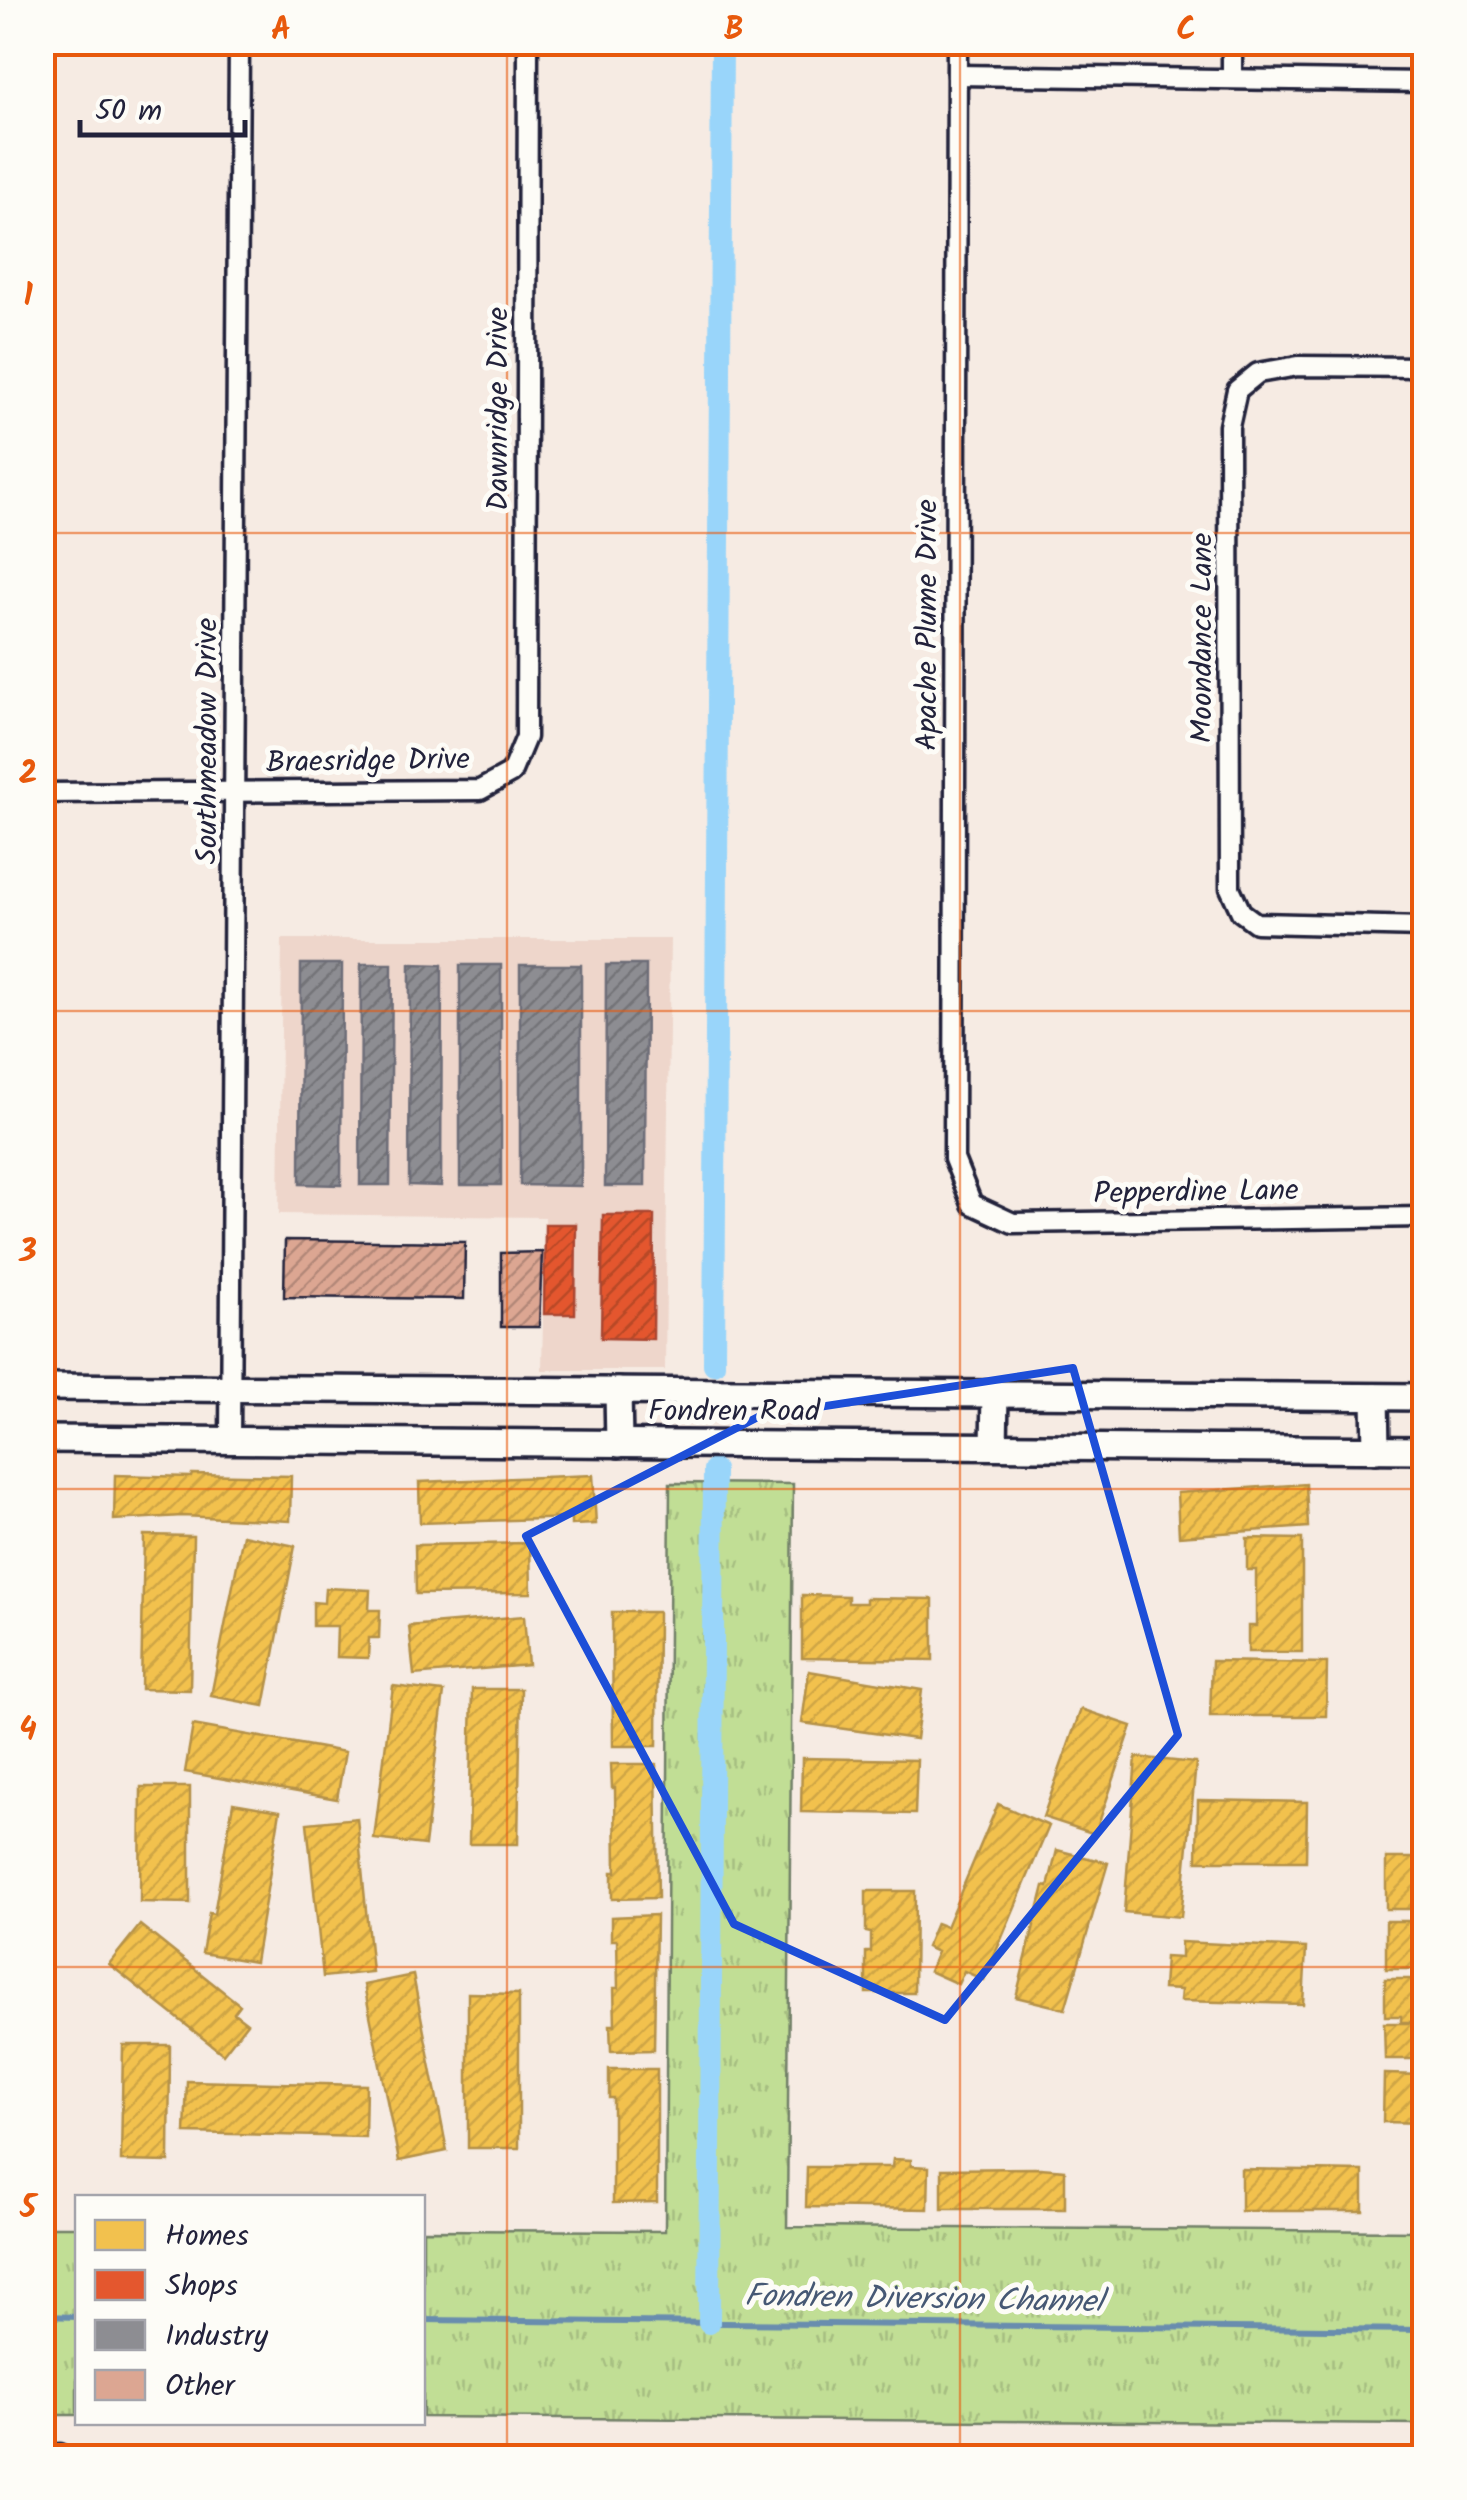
<svg xmlns="http://www.w3.org/2000/svg" width="1467" height="2500" font-family="Kalam,sans-serif">
	<style>
		.built { fill: #eed6cb }
		.grass { fill: url(#grass-tufts); stroke: #728068; stroke-width: 2.5 }
		.homes { fill: url(#homes-hatch); stroke: #b49148; stroke-width: 2.5 }
		.shops { fill: url(#shops-hatch); stroke: #aa4732; stroke-width: 2.5 }
		.industry { fill: url(#industry-hatch); stroke: #6d6d78; stroke-width: 2.5 }
		.lines { fill: none; stroke-linecap: round; stroke-linejoin: round }
		.stream { stroke: #698dae; stroke-width: 6 }
		.canal { stroke: #99d5fa; stroke-width: 22 }
		.building { fill: url(#building-hatch); stroke: #22223b; stroke-width: 2.5 }
		.minor-casing { stroke: #22223b; stroke-width: 25 }
		.secondary-casing { stroke: #22223b; stroke-width: 32 }
		.minor { stroke: #fdfcf7; stroke-width: 18 }
		.secondary { stroke: #fdfcf7; stroke-width: 25 }
		.marked { fill: none; stroke: #1d4ed8; stroke-width: 8; stroke-linejoin: round }
		.grid { fill: none; stroke: #e8590c; stroke-width: 2.5; stroke-opacity: 0.55 }
		.labels { text-anchor: middle; dominant-baseline: central; stroke-width: 10; stroke-linejoin: round; paint-order: stroke }
		.street-label { font-size: 30px; fill: #22223b; stroke: #fdfcf7 }
		.water-label { font-size: 32px; font-style: italic; fill: #465874; stroke: #fdfcf7 }
		.neatline { fill: none; stroke: #e8590c; stroke-width: 4 }
		.grid-label { font-size: 32px; text-anchor: middle; font-weight: bold; fill: #e8590c }
	</style>
	<defs>
		<pattern id="grass-tufts" width="24" height="20" patternUnits="userSpaceOnUse" patternTransform="scale(2.5)"><rect width="24" height="20" fill="#c1de95"/><path d="M3 7l-1-3M5 7V3M7 7l1-3M15 17l-1-3M17 17v-4M19 17l1-3" fill="none" stroke="#a6be81"/></pattern>
		<pattern id="homes-hatch" width="6" height="6" patternUnits="userSpaceOnUse" patternTransform="scale(2.5)"><rect width="6" height="6" fill="#f2c14e"/><path d="M-1 1l2-2M0 6l6-6M5 7l2-2" fill="none" stroke="#cfa645"/></pattern>
		<pattern id="shops-hatch" width="6" height="6" patternUnits="userSpaceOnUse" patternTransform="scale(2.5)"><rect width="6" height="6" fill="#e4572e"/><path d="M-1 1l2-2M0 6l6-6M5 7l2-2" fill="none" stroke="#b84828"/></pattern>
		<pattern id="industry-hatch" width="6" height="6" patternUnits="userSpaceOnUse" patternTransform="scale(2.5)"><rect width="6" height="6" fill="#8d8d92"/><path d="M-1 1l2-2M0 6l6-6M5 7l2-2" fill="none" stroke="#737378"/></pattern>
		<pattern id="building-hatch" width="6" height="6" patternUnits="userSpaceOnUse" patternTransform="scale(2.5)"><rect width="6" height="6" fill="#dca692"/><path d="M-1 1l2-2M0 6l6-6M5 7l2-2" fill="none" stroke="#b28778"/></pattern>
	</defs>
	<rect width="100%" height="100%" fill="#f6ebe3"/>
	<filter id="ink" filterUnits="userSpaceOnUse"><feTurbulence type="fractalNoise" baseFrequency=".01" numOctaves="2"/><feDisplacementMap in="SourceGraphic" scale="20" xChannelSelector="R" yChannelSelector="G"/><feConvolveMatrix kernelMatrix="1 2 1 2 8 2 1 2 1" color-interpolation-filters="sRGB"/></filter>
	<g filter="url(#ink)">
		<path class="built" d="M282,939H670L665,1370H542L545,1217L279,1214Z"/>
		<g class="grass">
			<path d="M670,1483L793,1484L787,2227L1424,2231V2424L423,2417V2230L665,2231Z"/>
			<rect x="43" y="2227" width="34" height="188"/>
		</g>
		<g class="homes">
			<path d="M192,1474L291,1476L290,1521L182,1516L114,1520L115,1475L191,1477Z"/>
			<path d="M593,1475L596,1524L571,1525V1518L420,1523L419,1482Z"/>
			<path d="M1306,1484L1308,1527L1179,1536L1177,1493Z"/>
			<path d="M144,1535L193,1536L190,1690L141,1689Z"/>
			<path d="M243,1535L295,1546L264,1706L211,1696Z"/>
			<path d="M1247,1538L1302,1539V1652H1248V1626H1256V1570H1247Z"/>
			<path d="M530,1543L531,1593L416,1594L415,1545Z"/>
			<path d="M325,1588L370,1590L369,1610H380L379,1638H369L368,1658L336,1657L337,1626H313V1602L324,1603Z"/>
			<path d="M802,1595L848,1596V1603H866V1598L933,1599V1660L802,1658Z"/>
			<path d="M612,1612H658L657,1746H613Z"/>
			<path d="M524,1616L528,1665L414,1675L409,1626Z"/>
			<path d="M1212,1661L1327,1663L1326,1716H1210Z"/>
			<path d="M809,1671L922,1690L916,1739L802,1723Z"/>
			<path d="M393,1686L444,1692L425,1845L374,1839Z"/>
			<path d="M472,1689H521L518,1844H469Z"/>
			<path d="M1081,1709L1132,1726L1095,1834L1043,1817Z"/>
			<path d="M193,1725L345,1752L337,1799L185,1772Z"/>
			<path d="M1136,1757L1196,1763L1181,1917L1124,1912Z"/>
			<path d="M802,1758L917,1760L915,1814L801,1812Z"/>
			<path d="M611,1764H656L658,1898L612,1899V1872H616L615,1788H612Z"/>
			<path d="M141,1787H190V1903L140,1902Z"/>
			<path d="M1198,1800L1307,1802L1306,1861H1197Z"/>
			<path d="M233,1803L280,1811L255,1962L202,1953L209,1913L214,1914Z"/>
			<path d="M998,1804L1049,1826L984,1980L964,1971L958,1984L929,1971L937,1952L926,1947L936,1923L946,1927Z"/>
			<path d="M357,1818L372,1972L323,1977L307,1823Z"/>
			<path d="M1057,1850L1108,1863L1065,2009L1016,1997L1044,1886L1048,1887Z"/>
			<rect x="1386" y="1858" width="38" height="51"/>
			<path d="M866,1891H915L914,1993H866V1952H871V1933L866,1932Z"/>
			<path d="M656,1915L654,2050L611,2051L610,2025H615L614,1988H618L617,1940H611V1917Z"/>
			<rect x="1386" y="1921" width="38" height="48"/>
			<path d="M140,1925L240,2005L234,2013L247,2023L223,2054L109,1964Z"/>
			<path d="M1181,1942L1306,1948L1303,2004L1180,2001L1181,1990L1163,1989L1165,1957L1181,1958Z"/>
			<path d="M413,1975L447,2151L399,2161L364,1985Z"/>
			<path d="M1385,1979H1424V2022H1401V2016H1385Z"/>
			<path d="M468,1993L519,1994V2148H468Z"/>
			<path d="M1384,2023H1424V2059H1385Z"/>
			<path d="M123,2045H170L169,2162L121,2161Z"/>
			<path d="M609,2069H657V2202L613,2203V2098H609Z"/>
			<path d="M1384,2074L1424,2075V2123L1383,2122Z"/>
			<path d="M187,2081L366,2085L365,2137L185,2133Z"/>
			<path d="M893,2159L911,2160V2166L929,2167L928,2209L806,2207L807,2167H892Z"/>
			<path d="M1040,2168L1065,2170V2209H942V2169Z"/>
			<path d="M1241,2169L1363,2171V2211H1241Z"/>
		</g>
		<g class="shops">
			<path d="M603,1215H654L653,1339L601,1338Z"/>
			<path d="M545,1224H576L575,1314H544Z"/>
		</g>
		<g class="industry">
			<path d="M301,964H342L341,1185L300,1184Z"/>
			<path d="M361,964H392L390,1185H360Z"/>
			<path d="M410,964L442,965L441,1186L409,1185Z"/>
			<rect x="460" y="965" width="41" height="220"/>
			<path d="M520,965H581V1186L520,1185Z"/>
			<path d="M606,965H646L645,1186H605Z"/>
		</g>
		<g class="lines">
			<g class="stream">
				<path d="M42,2316L78,2317"/>
				<path d="M422,2320L1424,2330"/>
			</g>
			<g class="canal">
				<path d="M714,1364L722,42"/>
				<path d="M709,2323L714,1470"/>
			</g>
		</g>
		<g class="building">
			<path d="M285,1240L465,1242L464,1299L284,1297Z"/>
			<path d="M542,1252L539,1327H501V1253Z"/>
		</g>
		<g class="lines">
			<g class="minor-casing">
				<g id="minor">
					<path d="M957,42L954,1159L972,1204L1013,1223L1424,1217"/>
					<path d="M957,75L1424,82"/>
					<path d="M1232,79V42"/>
					<path d="M1424,367L1298,366L1258,373L1237,390L1229,426L1230,888L1241,912L1256,923L1424,927"/>
					<path d="M42,793L480,790L511,773L526,737L528,42"/>
					<path d="M230,1440L239,42"/>
					<path d="M60,2458V2454"/>
				</g>
			</g>
			<g class="secondary-casing">
				<g id="secondary">
					<path d="M42,1387L1424,1397"/>
					<path d="M618,1391L619,1444"/>
					<path d="M1375,1397L1376,1450"/>
					<path d="M42,1439L1424,1450"/>
					<path d="M994,1446L995,1394"/>
				</g>
			</g>
			<use href="#minor" class="minor"/>
			<use href="#secondary" class="secondary"/>
		</g>
	</g>
	<path class="marked" d="M1073,1368L1178,1735L945,2020L734,1924L526,1536L760,1416Z"/>
	<path class="grid" d="M507,42V2458M960,42V2458M42,533H1424M42,1011H1424M42,1489H1424M42,1967H1424"/>
	<g class="labels">
		<g class="street-label">
			<text transform="translate(499 409) rotate(-90)">Dawnridge Drive</text>
			<text transform="translate(928 625) rotate(-90)">Apache Plume Drive</text>
			<text transform="translate(1203 638) rotate(-90)">Moondance Lane</text>
			<text transform="translate(208 741) rotate(-90)">Southmeadow Drive</text>
			<text transform="translate(368 762) rotate(-1)">Braesridge Drive</text>
			<text transform="translate(1196 1193) rotate(-1)">Pepperdine Lane</text>
			<text x="734" y="1412">Fondren Road</text>
		</g>
		<g class="water-label">
			<text transform="translate(924 2300) rotate(1)">Fondren Diversion Channel</text>
		</g>
	</g>
	<rect width="1467" height="2500" fill="none" stroke="#fdfcf7" stroke-width="110"/>
	<rect x="75" y="2195" width="350" height="230" fill="#fdfcf7" stroke="#a5a5ac" stroke-width="2.5"/>
	<rect x="95" y="2220" width="50" height="30" fill="#f2c14e" stroke="#a5a5ac" stroke-width="2.5"/>
	<text x="165" y="2245" font-size="30" fill="#22223b">Homes</text>
	<rect x="95" y="2270" width="50" height="30" fill="#e4572e" stroke="#a5a5ac" stroke-width="2.5"/>
	<text x="165" y="2295" font-size="30" fill="#22223b">Shops</text>
	<rect x="95" y="2320" width="50" height="30" fill="#8d8d92" stroke="#a5a5ac" stroke-width="2.5"/>
	<text x="165" y="2345" font-size="30" fill="#22223b">Industry</text>
	<rect x="95" y="2370" width="50" height="30" fill="#dca692" stroke="#a5a5ac" stroke-width="2.5"/>
	<text x="165" y="2395" font-size="30" fill="#22223b">Other</text>
	<path d="M80 120v15h165v-15" fill="none" stroke="#22223b" stroke-width="5"/>
	<text x="95" y="120" font-size="30" fill="#22223b" stroke="#fdfcf7" stroke-width="8" paint-order="stroke">50 m</text>
	<rect x="55" y="55" width="1357" height="2390" class="neatline"/>
	<g class="grid-label">
		<text x="281" y="39">A</text>
		<text x="734" y="39">B</text>
		<text x="1186" y="39">C</text>
		<text x="28" y="305">1</text>
		<text x="28" y="783">2</text>
		<text x="28" y="1261">3</text>
		<text x="28" y="1739">4</text>
		<text x="28" y="2217">5</text>
	</g>
</svg>
